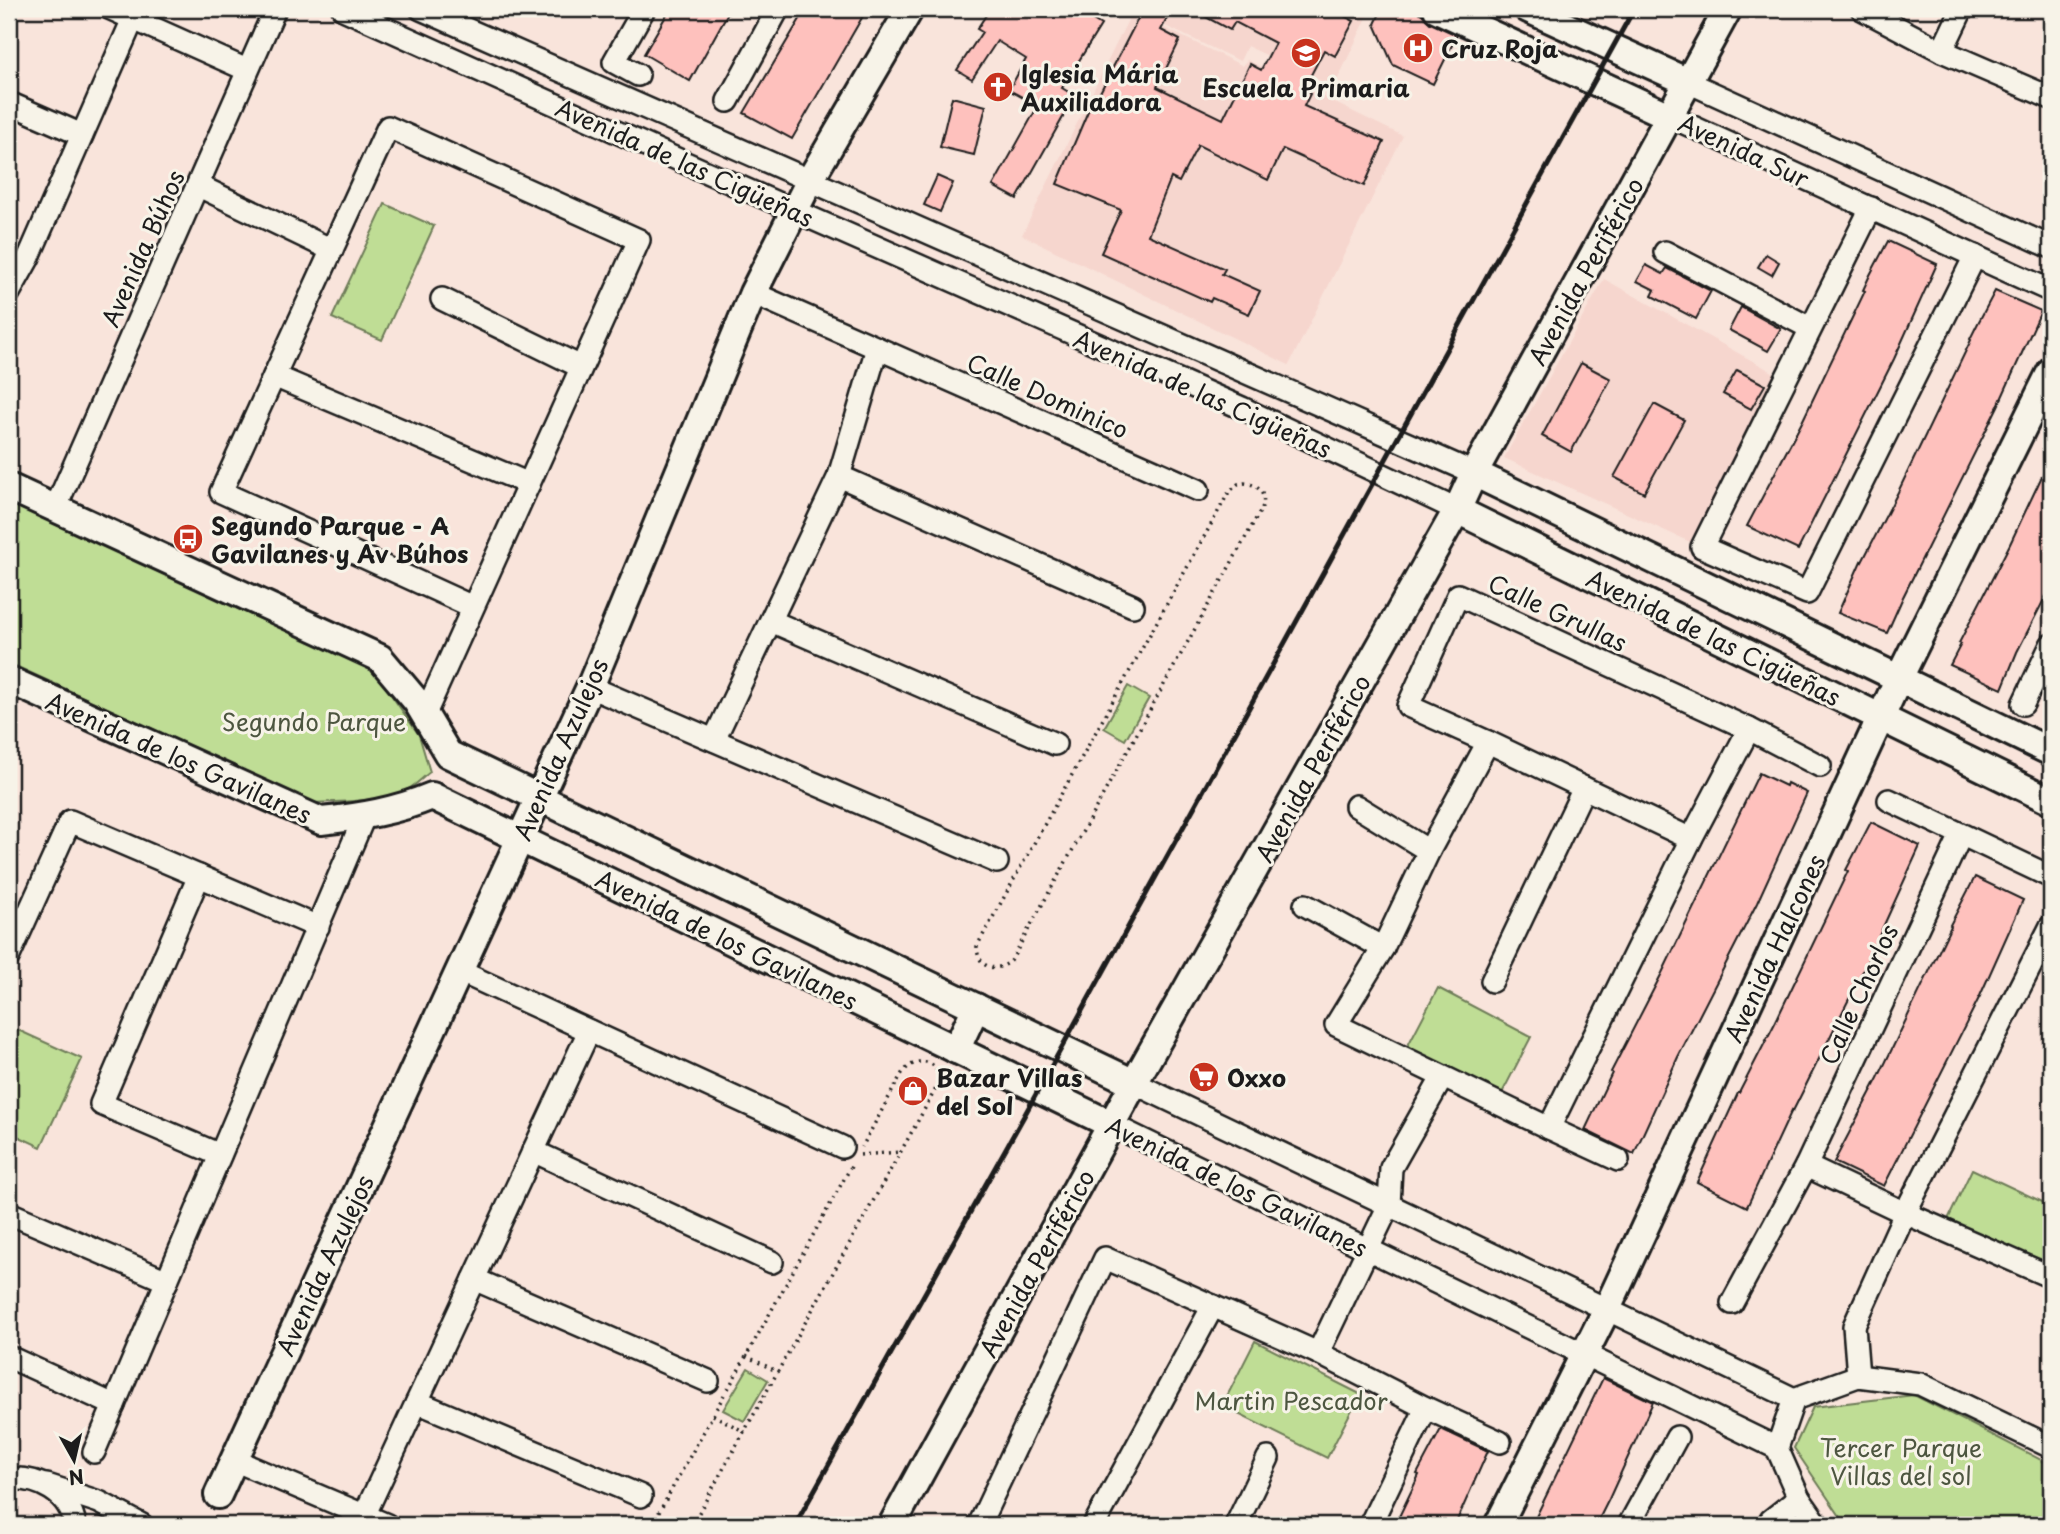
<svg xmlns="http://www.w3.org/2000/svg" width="2060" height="1534" font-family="'Playpen Sans',sans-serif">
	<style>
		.built { fill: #f6d6ce }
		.green { fill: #bfdd95; stroke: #6e7c58; stroke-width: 2 }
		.building { fill: #fec1bd; stroke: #1c1c1c; stroke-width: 2 }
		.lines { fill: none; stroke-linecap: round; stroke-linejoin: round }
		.minor-casing { stroke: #1c1c1c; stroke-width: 26 }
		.major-casing { stroke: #1c1c1c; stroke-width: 32 }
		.path { stroke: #1c1c1c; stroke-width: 3.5; stroke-dasharray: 2 5; stroke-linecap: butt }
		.minor { stroke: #f7f3e8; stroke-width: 21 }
		.major { stroke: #f7f3e8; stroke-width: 26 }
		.rail { stroke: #1c1c1c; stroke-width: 5 }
		.labels { text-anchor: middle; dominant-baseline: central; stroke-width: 6; stroke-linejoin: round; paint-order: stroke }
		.poi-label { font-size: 24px; font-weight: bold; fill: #1c1c1c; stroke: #f7f3e8; text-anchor: start }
		.street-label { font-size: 24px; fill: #1c1c1c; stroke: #f7f3e8 }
		.park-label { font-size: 24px; fill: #4d5640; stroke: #f7f3e8 }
	</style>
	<rect width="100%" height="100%" fill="#f9e4db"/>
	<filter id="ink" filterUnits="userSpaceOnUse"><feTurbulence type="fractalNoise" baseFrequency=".0143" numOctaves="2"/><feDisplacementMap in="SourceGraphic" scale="14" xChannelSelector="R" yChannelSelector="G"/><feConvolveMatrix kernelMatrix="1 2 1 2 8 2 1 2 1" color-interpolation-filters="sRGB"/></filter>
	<g filter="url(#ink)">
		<g class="built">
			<path d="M1129,9H1371L1334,87L1247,46L1240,61Z"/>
			<path d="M1132,12L1243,66L1247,60L1403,136L1289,365L1022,235Z"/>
			<path d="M1604,279L1778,375L1690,542L1504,458Z"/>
		</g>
		<g class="green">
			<path d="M385,204L434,226L382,340L332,318Z"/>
			<path d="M9,503L371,666L419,735L430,772C423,777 416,785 408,789C381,803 345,801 315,803L9,663Z"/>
			<path d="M1128,686L1149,698L1125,740L1104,728Z"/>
			<path d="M1438,988L1531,1037L1499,1099L1405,1051Z"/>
			<path d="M9,1026L82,1059L41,1147L9,1132Z"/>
			<path d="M1972,1169L2051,1206V1261L2043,1279L1942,1232Z"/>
			<path d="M1255,1341L1360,1394L1327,1458L1222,1406Z"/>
			<path d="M748,1368L768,1380L744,1421L723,1410Z"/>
			<path d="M1914,1395L2051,1465V1525H1846L1794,1448L1813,1407Z"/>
		</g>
		<g class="building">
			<path d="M670,9H730L690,81L644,54Z"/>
			<path d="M806,9H867L792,139L744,113Z"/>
			<path d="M990,9H1075L1101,25L1062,88L1075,96L1017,199L993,186L1038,106L1009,90L1026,59L997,41L972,79L957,70L982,32L977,29Z"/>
			<path d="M1143,9H1172L1161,30L1180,40L1157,87L1223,119L1250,64L1261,70L1275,43L1235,22L1230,30L1191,9H1331L1354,21L1335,56L1324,50L1303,90L1310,94L1304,106L1384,142L1364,186L1283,149L1268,180L1198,145L1179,182L1171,178L1148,235L1225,269L1222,274L1260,291L1249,314L1212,298L1210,302L1101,253L1121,210L1057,184L1091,104L1093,106Z"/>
			<path d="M1382,9H1412L1422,14L1430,23L1457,35L1433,84L1393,65L1375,24Z"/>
			<path d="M952,97L986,106L974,155L940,147Z"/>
			<path d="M937,176L953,183L940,212L924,205Z"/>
			<path d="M1888,241L1937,264L1894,359L1798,550L1747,526L1802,422L1865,291L1863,290L1870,275Z"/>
			<path d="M1766,254L1779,262L1772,275L1758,267Z"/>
			<path d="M1646,265L1663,274L1667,268L1711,291L1696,319L1652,296L1655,290L1637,281Z"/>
			<path d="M1995,291L2041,311L1998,406L1903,597L1887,633L1838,613L1861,561L1862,562L1898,492L1971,340L1970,339L1977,325Z"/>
			<path d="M1741,307L1781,329L1768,351L1729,330Z"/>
			<path d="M1581,363L1611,379L1571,452L1542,436Z"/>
			<path d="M1737,370L1765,385L1751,409L1723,394Z"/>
			<path d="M1654,404L1684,420L1644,493L1614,477Z"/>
			<path d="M2051,457V586L2017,652L2002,689L1950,665L1961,644L1959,643L2010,544Z"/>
			<path d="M1759,773L1786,786L1787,783L1807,793L1757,903L1678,1057L1634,1154L1585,1130L1612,1073L1611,1072L1662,973Z"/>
			<path d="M1871,822L1920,846L1863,971L1793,1111L1792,1110L1747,1207L1697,1182L1738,1093H1739L1775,1023L1848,871L1846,870Z"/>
			<path d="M1975,877L2023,900L1980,996L1884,1186L1834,1162L1878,1078L1951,926L1950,925Z"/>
			<path d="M1603,1378L1653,1402L1609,1499L1596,1525H1532Z"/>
			<path d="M1441,1429L1488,1451L1455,1525H1395L1419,1475L1417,1474Z"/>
		</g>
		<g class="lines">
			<g class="minor-casing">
				<g id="minor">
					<path d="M111,9L247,70"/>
					<path d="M343,9L670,156L1242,408L1457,510"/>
					<path d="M421,9L1474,473"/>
					<path d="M1862,9L1942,51L2051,98"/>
					<path d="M1942,51L1962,9"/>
					<path d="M638,75L614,62L644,9"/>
					<path d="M1688,82L2051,247"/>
					<path d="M728,101L778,9"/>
					<path d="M9,103L82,135"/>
					<path d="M1669,116L2051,291"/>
					<path d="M199,186L332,250"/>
					<path d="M1871,208L1702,547L1807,593L1975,256"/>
					<path d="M1665,252L1810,328"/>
					<path d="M9,293L28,259L133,19"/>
					<path d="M753,293L1198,490"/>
					<path d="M442,299L581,367"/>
					<path d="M274,376L529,484"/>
					<path d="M839,476L1133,606"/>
					<path d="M55,509L275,9"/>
					<path d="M1458,595L1749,729L1691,839L1549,1128L1336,1025L1383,948L1429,851L1488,742L1408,706Z"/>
					<path d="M771,621L1055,744"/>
					<path d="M590,687L997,862"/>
					<path d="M2023,704L2051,645"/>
					<path d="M425,714L639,240L388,127L221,492L473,607"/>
					<path d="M1749,729L1820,766"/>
					<path d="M714,740L839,476L877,348"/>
					<path d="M1488,742L1691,839"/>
					<path d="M1889,800L2051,877"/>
					<path d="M1356,806L1429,851"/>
					<path d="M199,876L101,1104L220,1155"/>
					<path d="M1305,905L1383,948"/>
					<path d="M9,956L70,821L318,927"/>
					<path d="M459,971L842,1147"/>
					<path d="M1492,981L1584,788"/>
					<path d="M1134,1083L1794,1399L1858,1376L1920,1384L2051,1447"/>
					<path d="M1112,1125L1777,1448L1799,1498L1818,1525"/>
					<path d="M1549,1128L1618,1160"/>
					<path d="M533,1151L772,1262"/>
					<path d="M1806,1166L1905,1213L2051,1277"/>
					<path d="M9,1213L167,1281"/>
					<path d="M474,1279L708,1381"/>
					<path d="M1732,1303L1806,1166L1961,835"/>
					<path d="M1318,1353L1389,1205L1391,1168L1442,1078"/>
					<path d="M9,1357L114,1405"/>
					<path d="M1858,1376L1854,1326L1905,1213L2051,926"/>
					<path d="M417,1402L641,1496"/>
					<path d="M1426,1408L1500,1442"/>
					<path d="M1777,1448L1794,1399"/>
					<path d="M94,1452L364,817"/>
					<path d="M234,1460L387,1525"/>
					<path d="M9,1479C39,1477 70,1493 75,1525"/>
					<path d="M47,1485L99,1502L142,1525"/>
					<path d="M364,1516L589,1031"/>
					<path d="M979,1525L1105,1258L1318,1353L1426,1408L1370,1525"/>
					<path d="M1094,1525L1213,1306"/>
					<path d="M1236,1525L1268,1458"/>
					<path d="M1629,1525L1677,1437"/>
					<path d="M1768,1525L1771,1520L1799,1498"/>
				</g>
			</g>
			<g class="major-casing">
				<g id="major">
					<path d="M1437,9L1669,116"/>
					<path d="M1528,9L1688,82"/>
					<path d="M1474,473L2051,752"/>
					<path d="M9,487L380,658L417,702L448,754L1134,1083"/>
					<path d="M1457,510L2051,801"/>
					<path d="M9,680L321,821C360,817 396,811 432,796L1112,1125"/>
					<path d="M956,1050L976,1007"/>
					<path d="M218,1495L590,687L753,293L810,180L910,9"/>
					<path d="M892,1525L1134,1083L1457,510L1474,473L1728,9"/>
					<path d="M1498,1525L1607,1309L1899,678L2051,371"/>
				</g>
			</g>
			<g class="path">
				<path d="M1244,483C1257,484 1266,492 1263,506L1011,961C995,974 977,967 977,946L1229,492L1238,484Z"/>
				<path d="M860,1155L901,1152"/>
				<path d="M746,1356L778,1372"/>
				<path d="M728,1389L853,1163"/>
				<path d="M713,1415L745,1432"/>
				<path d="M652,1525L724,1395"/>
				<path d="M692,1525L938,1085C942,1058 915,1054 901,1075L862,1147"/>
			</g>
			<use href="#minor" class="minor"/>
			<use href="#major" class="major"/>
			<path class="rail" d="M795,1525L1024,1116L1634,9"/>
		</g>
	</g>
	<defs>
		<g id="hospital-disc" transform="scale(1.575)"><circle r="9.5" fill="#c8321e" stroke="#f7f3e8"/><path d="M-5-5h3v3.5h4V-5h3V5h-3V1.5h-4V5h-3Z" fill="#fff"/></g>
		<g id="school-disc" transform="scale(1.575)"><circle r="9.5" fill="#c8321e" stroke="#f7f3e8"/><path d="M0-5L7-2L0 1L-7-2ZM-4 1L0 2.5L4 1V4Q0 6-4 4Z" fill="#fff"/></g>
		<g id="church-disc" transform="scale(1.575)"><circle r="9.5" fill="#c8321e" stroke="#f7f3e8"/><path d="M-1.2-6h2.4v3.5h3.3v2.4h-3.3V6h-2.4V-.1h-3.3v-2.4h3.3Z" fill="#fff"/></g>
		<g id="bus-disc" transform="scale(1.575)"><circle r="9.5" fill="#c8321e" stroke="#f7f3e8"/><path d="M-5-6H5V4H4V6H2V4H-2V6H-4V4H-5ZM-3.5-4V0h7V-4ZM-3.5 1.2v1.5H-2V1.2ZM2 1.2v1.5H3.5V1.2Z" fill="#fff"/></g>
		<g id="supermarket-disc" transform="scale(1.575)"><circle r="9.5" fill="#c8321e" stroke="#f7f3e8"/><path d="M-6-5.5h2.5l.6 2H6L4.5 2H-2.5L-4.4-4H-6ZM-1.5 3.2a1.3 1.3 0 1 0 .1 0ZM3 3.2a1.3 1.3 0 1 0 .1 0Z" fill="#fff"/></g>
		<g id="shop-disc" transform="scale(1.575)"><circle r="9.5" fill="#c8321e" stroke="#f7f3e8"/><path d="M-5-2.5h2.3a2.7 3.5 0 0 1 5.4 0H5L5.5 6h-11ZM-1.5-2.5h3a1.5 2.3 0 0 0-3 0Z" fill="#fff"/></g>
	</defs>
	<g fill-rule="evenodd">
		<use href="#hospital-disc" x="1418" y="48"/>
		<use href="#school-disc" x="1306" y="53"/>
		<use href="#church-disc" x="998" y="87"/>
		<use href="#bus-disc" x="188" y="539"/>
		<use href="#supermarket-disc" x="1204" y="1077"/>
		<use href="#shop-disc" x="913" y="1091"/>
	</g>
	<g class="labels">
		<g class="poi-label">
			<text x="1441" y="48">Cruz Roja</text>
			<text x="1021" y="73">Iglesia Mária<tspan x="1021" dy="28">Auxiliadora</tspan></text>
			<text x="1306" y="87" text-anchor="middle">Escuela Primaria</text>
			<text x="211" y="525">Segundo Parque - A<tspan x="211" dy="28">Gavilanes y Av Búhos</tspan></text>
			<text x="936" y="1077">Bazar Villas<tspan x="936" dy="28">del Sol</tspan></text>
			<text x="1227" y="1077">Oxxo</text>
		</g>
		<g class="street-label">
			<text transform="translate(1744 150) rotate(25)">Avenida Sur</text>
			<text transform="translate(685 162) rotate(24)">Avenida de las Cigüeñas</text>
			<text transform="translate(142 248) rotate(-66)">Avenida Búhos</text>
			<text transform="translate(1585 271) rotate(-61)">Avenida Periférico</text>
			<text transform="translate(1203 393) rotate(24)">Avenida de las Cigüeñas</text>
			<text transform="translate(1048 395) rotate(24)">Calle Dominico</text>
			<text transform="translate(1558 612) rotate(25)">Calle Grullas</text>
			<text transform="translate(1714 637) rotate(26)">Avenida de las Cigüeñas</text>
			<text transform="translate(560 749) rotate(-66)">Avenida Azulejos</text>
			<text transform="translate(179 757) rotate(24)">Avenida de los Gavilanes</text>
			<text transform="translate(1312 768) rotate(-61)">Avenida Periférico</text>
			<text transform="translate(727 939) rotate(26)">Avenida de los Gavilanes</text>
			<text transform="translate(1774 948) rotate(-65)">Avenida Halcones</text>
			<text transform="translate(1858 994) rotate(-65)">Calle Chorlos</text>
			<text transform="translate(1237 1186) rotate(26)">Avenida de los Gavilanes</text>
			<text transform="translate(1036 1263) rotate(-61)">Avenida Periférico</text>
			<text transform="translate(324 1265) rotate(-65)">Avenida Azulejos</text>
		</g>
		<g class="park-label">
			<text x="314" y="721">Segundo Parque</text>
			<text x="1291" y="1400">Martin Pescador</text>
			<text x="1901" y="1447">Tercer Parque<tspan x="1901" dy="28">Villas del sol</tspan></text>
		</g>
	</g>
	<rect width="2060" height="1534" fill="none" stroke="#f7f3e8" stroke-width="35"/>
	<rect x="18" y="18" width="2025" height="1499" fill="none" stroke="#1c1c1c" stroke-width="2.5" filter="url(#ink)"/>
	<g transform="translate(74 1460) rotate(172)" stroke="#f7f3e8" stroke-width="5" paint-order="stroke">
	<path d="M0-5L12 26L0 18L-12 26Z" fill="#1c1c1c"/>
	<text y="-10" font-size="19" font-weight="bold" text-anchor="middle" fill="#1c1c1c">N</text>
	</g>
</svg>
